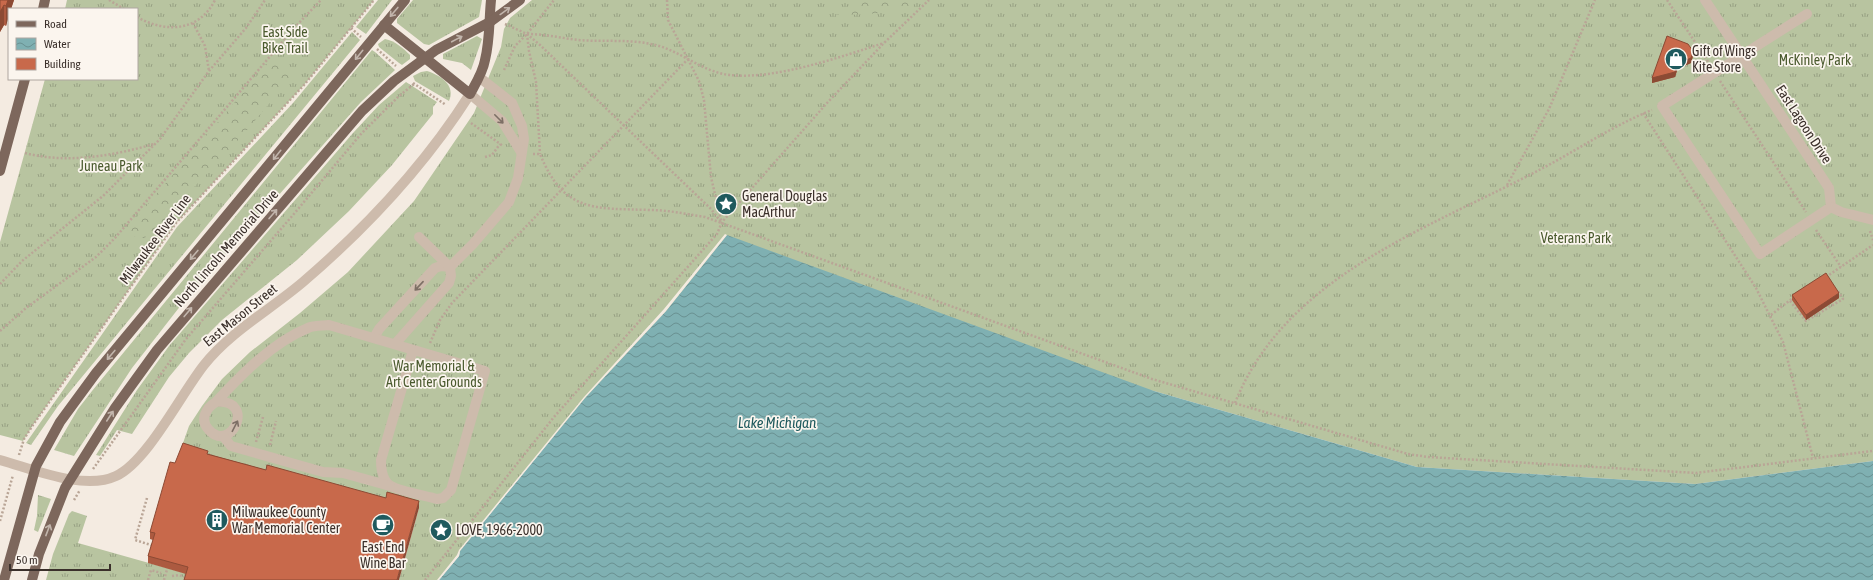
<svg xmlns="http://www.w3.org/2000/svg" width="1873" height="580" font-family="'Asap Condensed',sans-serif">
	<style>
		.grass { fill: url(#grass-tufts) }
		.forest { fill: url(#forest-crowns) }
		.water { fill: url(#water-waves) }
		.pier { fill: #f4ebe1 }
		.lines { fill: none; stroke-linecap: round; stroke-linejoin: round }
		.path { stroke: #b9a596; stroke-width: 2.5; stroke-dasharray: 2 2; stroke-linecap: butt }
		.minor { stroke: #cdbbac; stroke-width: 10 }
		.major { stroke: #7d675c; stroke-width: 10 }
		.wall { fill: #ac5a40 }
		.shaded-wall { fill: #8c4a34 }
		.building { fill: #c8694b; stroke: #8c4a34 }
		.oneway { stroke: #c2b5ac }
		.oneway2 { stroke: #7d6f65 }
		.labels { text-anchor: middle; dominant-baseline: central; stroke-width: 3.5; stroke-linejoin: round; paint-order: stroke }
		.park-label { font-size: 14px; fill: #4a5a2e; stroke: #fbf5ee }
		.poi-label { font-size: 14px; fill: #3b302b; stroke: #fbf5ee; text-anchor: start }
		.street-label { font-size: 14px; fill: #3b302b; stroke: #fbf5ee }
		.water-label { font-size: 15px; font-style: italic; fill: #1f5a5e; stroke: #fbf5ee }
	</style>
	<defs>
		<pattern id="grass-tufts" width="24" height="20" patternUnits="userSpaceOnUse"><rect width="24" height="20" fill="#b8c4a0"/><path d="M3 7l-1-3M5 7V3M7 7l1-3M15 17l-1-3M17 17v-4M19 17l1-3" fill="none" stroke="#97a083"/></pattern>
		<pattern id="forest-crowns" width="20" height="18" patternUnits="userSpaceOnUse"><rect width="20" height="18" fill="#b8c4a0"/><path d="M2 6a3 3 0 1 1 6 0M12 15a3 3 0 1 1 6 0" fill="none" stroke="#97a083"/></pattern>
		<pattern id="water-waves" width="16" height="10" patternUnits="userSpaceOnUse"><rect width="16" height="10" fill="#7fb0b2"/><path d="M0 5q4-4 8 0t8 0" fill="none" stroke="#699091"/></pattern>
	</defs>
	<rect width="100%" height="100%" fill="#f4ebe1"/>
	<g class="grass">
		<path d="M67,0H374L304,85L176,223L33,425L23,441L0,435V242L45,79H137V9H65Z"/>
		<path d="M378,0H392L366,34L356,27Z"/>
		<path d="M413,0H482L479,17L429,45L424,44L397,23V19Z"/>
		<path d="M532,0H1873V461L1695,484L1417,467L1154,391L666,311C587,397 508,485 439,580H399L419,508L177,460L189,426L202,406L222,379L250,352L300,313L348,272L414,201L474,113L501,47L504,29L510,18Z"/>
		<path d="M352,32L360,40L58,406L31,445L26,443L177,227L293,103Z"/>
		<path d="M477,36L482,39L471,70L462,63L443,59V54Z"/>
		<path d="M385,39C395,41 403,48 410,55V59L402,65L399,63L379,47L378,44Z"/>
		<path d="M372,50L375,52L395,70L361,102L178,309L132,368L74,456L54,450L78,409L92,391Z"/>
		<path d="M427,71C440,75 456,85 449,101L415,81L413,76L421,72Z"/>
		<path d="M406,82L437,102L433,107V114L392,165L349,211L297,260L222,320L189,353L169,377L132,434L117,430L100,456L96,455L137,390L169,346L353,133L379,105Z"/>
		<path d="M38,495L51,499L38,532L34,530L37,516Z"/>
		<path d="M72,511L87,516L78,543L188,574L186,580H46L53,554L69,514Z"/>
	</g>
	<g class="forest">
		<path d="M851,0H920C903,16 859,13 835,16L847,9Z"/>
		<path d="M269,62C281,62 286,70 293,79L273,99L243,135L195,186L157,231L144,238L128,236L127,229L137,217Z"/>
	</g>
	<path class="water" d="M727,235L1154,391L1417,467L1695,484L1873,461V580H439L459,556L460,551L585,398L666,311Z"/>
	<path class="pier" d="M725,234L727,235L666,311L585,398L460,551L459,556L439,580H437L457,555L459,550L584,397L664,309Z"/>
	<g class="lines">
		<g class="path">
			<path d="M109,0L124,9"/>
			<path d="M667,0L668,20L699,81L704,100L711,177L721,220"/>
			<path d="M1667,0L1709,63"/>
			<path d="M137,17C165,33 199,32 215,0"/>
			<path d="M193,23L205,46L209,71"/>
			<path d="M505,24L527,34L540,45L711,209L721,222"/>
			<path d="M351,28L361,37"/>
			<path d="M527,34C545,34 561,38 578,40C602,42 627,39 651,44C679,49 701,72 730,75C775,80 840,57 884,43"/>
			<path d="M527,34L529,51L536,82L540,154"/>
			<path d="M377,49L396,66"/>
			<path d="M504,70L515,46L527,34L554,0"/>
			<path d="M1720,81L1806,212"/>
			<path d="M413,83L446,105"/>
			<path d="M1643,113L1756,288L1783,342L1813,458"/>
			<path d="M471,123L503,146"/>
			<path d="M25,153C67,164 112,156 154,144"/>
			<path d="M533,154H540C564,213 594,208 650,210C668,210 686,214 705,217L1152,379L1408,454L1428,457L1696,473L1873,451"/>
			<path d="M485,157L492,155L500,144"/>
			<path d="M1507,185L1549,109L1595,0"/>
			<path d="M1816,230L1841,267"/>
			<path d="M1870,231L1873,240"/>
			<path d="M1826,277L1873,245"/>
			<path d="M0,284L22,261L103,196L160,139L209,71L246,28L265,0"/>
			<path d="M1790,301L1806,321L1843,299L1838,291"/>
			<path d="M1771,315L1794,297"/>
			<path d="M0,331L26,308L96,257L115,238L296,26L321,0"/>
			<path d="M430,343L440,320L452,303L688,59"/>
			<path d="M1235,403C1286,275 1430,228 1543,168C1579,149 1614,125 1652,110"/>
			<path d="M256,442L263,417"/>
			<path d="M270,445L276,421"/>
			<path d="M19,455L24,439L33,425L176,223L304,85L374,0"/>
			<path d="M93,469L186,339L293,215L361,134L399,96L414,84"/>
			<path d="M147,498L135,540L154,546"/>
			<path d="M74,500L80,490"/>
			<path d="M0,521L13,475"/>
			<path d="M172,576L179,575L187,578"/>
			<path d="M148,580L151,570L161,573"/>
			<path d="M164,580L168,566"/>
			<path d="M425,580L554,417L717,234L722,222L827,103L884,43L929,0"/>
		</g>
		<g class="minor">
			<path d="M1705,0L1829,188L1831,207"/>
			<path d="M1807,14L1662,106L1760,254L1831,207"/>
			<path d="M1831,207L1841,212L1873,220"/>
			<path d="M450,267L473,244L509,202L518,178L524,139L522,126L512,103L479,77"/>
			<path d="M374,338L379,329L435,268L441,266L450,267"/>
			<path d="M395,344L449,283L451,276L450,267L419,237"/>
			<path d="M216,402C257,399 231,454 209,430C199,420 206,408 216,402C241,375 273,342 308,328C314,325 323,326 329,325L485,371L451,490L443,498L437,499C427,496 399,491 391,486C382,481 381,469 381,460L413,350"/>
			<path d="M223,436L231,446L323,472L343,473L390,486"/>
			<path d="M0,460C33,469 84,491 116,476C147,462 181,394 204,365C230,332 270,310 303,282C366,228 425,165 470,94L502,121L521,152"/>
		</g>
		<g class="major">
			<path d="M43,9L45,0"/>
			<path d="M384,25L470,94C476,83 483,72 485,60C490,40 489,20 491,0"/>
			<path d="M0,171L25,79"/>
			<path d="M4,580L36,466L60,422L96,373L405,0"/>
			<path d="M32,580L39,554L65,488L115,408L157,350L362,111L394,81L436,50L490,22L520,0"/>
		</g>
	</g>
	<g class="wall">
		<path d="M0,0H14L11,9H9V15L6,26L4,25L0,32Z"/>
		<path d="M1667,36L1693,56L1691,63L1684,66L1679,64L1675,77L1652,83Z"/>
		<path d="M1792,295L1839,298L1806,320L1792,300Z"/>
		<path d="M208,454L266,470L419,508L186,574L148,563V556L153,540L150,539V532L175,463Z"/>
	</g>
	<g class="shaded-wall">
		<path d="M8,0H14L11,9H9V15L6,26V6Z"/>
		<path d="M4,5V25L0,32V12Z"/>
		<path d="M1693,51V56L1691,63L1684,66V61Z"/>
		<path d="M1679,59V64L1675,77L1652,83V78Z"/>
		<path d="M1839,293V298L1806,320V315Z"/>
		<path d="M419,501V508L399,580H397Z"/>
	</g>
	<g class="building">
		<path d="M0,0H8L6,6L4,5L0,12Z"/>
		<path d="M1667,36L1688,44L1693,51L1691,58L1684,61L1679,59L1675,72L1652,78Z"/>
		<path d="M1826,273L1839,293L1806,315L1792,295Z"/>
		<path d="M183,443L208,451L207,454L266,470L267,465L386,498L387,492L419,501L397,580H184L188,567L148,556L155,533L150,532L170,462L175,463Z"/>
	</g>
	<defs><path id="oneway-shaft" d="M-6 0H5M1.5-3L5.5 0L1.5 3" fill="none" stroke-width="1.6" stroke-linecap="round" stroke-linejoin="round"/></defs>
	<g class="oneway">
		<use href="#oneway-shaft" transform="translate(505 11) rotate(-36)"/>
		<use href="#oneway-shaft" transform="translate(394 12) rotate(130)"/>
		<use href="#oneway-shaft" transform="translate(457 39) rotate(-28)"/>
		<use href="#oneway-shaft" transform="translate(359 55) rotate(129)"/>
		<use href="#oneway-shaft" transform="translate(277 155) rotate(129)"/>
		<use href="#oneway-shaft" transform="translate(273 214) rotate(-49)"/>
		<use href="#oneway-shaft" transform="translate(194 255) rotate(130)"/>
		<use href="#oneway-shaft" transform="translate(188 312) rotate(-50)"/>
		<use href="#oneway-shaft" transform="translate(111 355) rotate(130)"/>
		<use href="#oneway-shaft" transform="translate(110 416) rotate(-57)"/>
		<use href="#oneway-shaft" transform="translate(48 530) rotate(-69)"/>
	</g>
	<g class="oneway2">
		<use href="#oneway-shaft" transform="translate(499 119) rotate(45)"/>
		<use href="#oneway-shaft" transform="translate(419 286) rotate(133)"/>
		<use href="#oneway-shaft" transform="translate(235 426) rotate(-63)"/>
	</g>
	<defs>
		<g id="shop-disc" transform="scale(1.15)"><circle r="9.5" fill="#1f5a5e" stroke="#fbf5ee"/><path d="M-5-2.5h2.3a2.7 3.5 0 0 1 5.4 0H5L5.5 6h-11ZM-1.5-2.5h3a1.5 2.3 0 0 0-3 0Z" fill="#fff"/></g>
		<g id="sight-disc" transform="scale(1.15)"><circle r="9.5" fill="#1f5a5e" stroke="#fbf5ee"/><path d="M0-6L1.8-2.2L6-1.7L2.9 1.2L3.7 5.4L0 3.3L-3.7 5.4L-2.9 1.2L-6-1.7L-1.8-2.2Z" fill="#fff"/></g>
		<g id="building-disc" transform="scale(1.15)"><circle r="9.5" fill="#1f5a5e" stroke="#fbf5ee"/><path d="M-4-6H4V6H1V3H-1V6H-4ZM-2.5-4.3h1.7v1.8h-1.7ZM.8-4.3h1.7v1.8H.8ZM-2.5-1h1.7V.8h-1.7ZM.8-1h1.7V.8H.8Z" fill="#fff"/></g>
		<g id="cafe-disc" transform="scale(1.15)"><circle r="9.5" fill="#1f5a5e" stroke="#fbf5ee"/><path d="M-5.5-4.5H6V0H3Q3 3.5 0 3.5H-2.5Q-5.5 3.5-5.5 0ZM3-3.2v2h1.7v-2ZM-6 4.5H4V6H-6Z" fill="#fff"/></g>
	</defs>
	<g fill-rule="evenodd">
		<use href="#shop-disc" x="1676" y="59"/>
		<use href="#sight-disc" x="726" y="204"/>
		<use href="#building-disc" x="217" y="520"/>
		<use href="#cafe-disc" x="383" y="525"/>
		<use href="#sight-disc" x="441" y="530"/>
	</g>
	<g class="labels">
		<g class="park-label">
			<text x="285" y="32">East Side<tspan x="285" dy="16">Bike Trail</tspan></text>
			<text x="1815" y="60">McKinley Park</text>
			<text x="111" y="166">Juneau Park</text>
			<text x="1576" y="238">Veterans Park</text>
			<text x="434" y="366">War Memorial &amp;<tspan x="434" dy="16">Art Center Grounds</tspan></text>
		</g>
		<g class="poi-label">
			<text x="1692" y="51">Gift of Wings<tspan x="1692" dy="16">Kite Store</tspan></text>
			<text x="742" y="196">General Douglas<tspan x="742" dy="16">MacArthur</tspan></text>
			<text x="232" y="512">Milwaukee County<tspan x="232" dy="16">War Memorial Center</tspan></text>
			<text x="456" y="530">LOVE, 1966-2000</text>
			<text x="383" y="547" text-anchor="middle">East End<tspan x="383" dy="16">Wine Bar</tspan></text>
		</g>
		<g class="street-label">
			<text transform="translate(1804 124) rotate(57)">East Lagoon Drive</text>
			<text transform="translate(155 239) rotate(-53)">Milwaukee River Line</text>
			<text transform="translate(226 248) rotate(-49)">North Lincoln Memorial Drive</text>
			<text transform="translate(240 315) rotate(-39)">East Mason Street</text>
		</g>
		<g class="water-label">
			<text x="777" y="422">Lake Michigan</text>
		</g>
	</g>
	<rect x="8" y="8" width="130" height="72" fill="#fbf5ee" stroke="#aea6a0"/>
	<rect x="16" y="21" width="20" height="6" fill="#7d675c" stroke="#aea6a0"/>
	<text x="44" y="28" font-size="12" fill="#3b302b">Road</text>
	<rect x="16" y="38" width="20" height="12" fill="url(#water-waves)" stroke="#aea6a0"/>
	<text x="44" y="48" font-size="12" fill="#3b302b">Water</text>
	<rect x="16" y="58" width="20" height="12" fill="#c8694b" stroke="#aea6a0"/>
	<text x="44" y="68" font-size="12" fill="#3b302b">Building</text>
	<path d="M10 564v6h100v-6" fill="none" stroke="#3b302b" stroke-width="2"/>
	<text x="16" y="564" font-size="12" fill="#3b302b" stroke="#fbf5ee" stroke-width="3" paint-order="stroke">50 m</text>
</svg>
